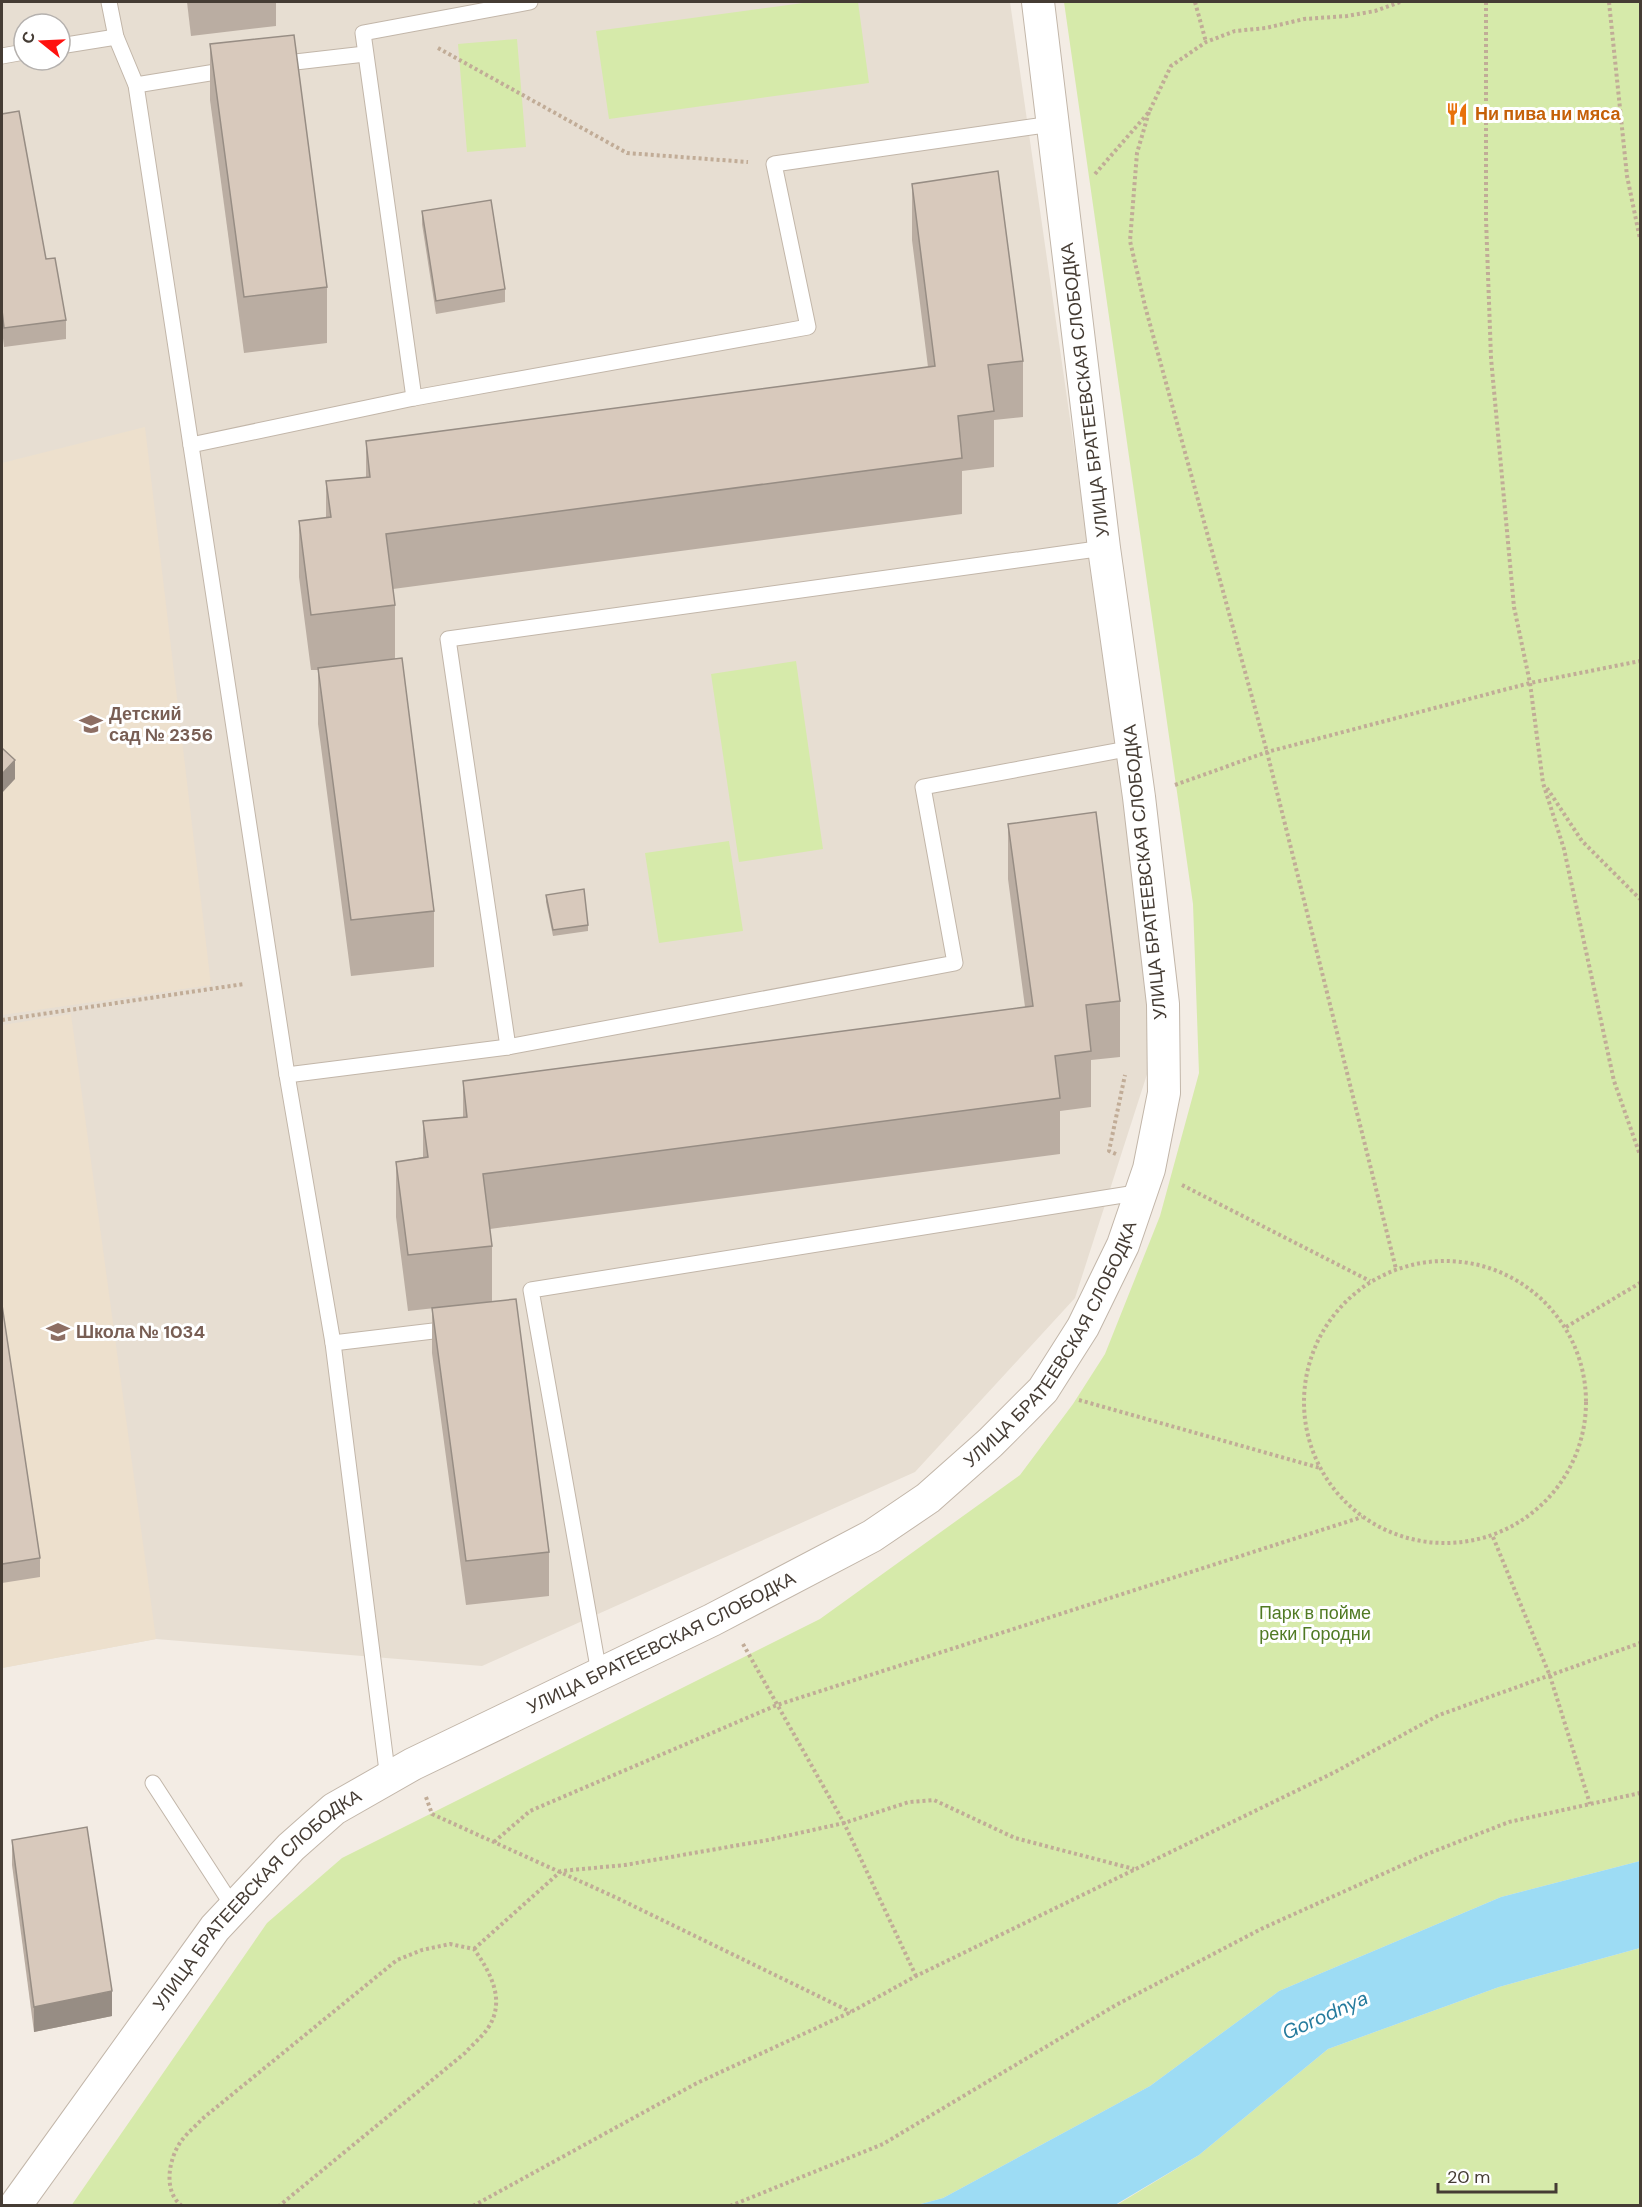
<svg xmlns="http://www.w3.org/2000/svg" width="1642" height="2207" font-family="'DM Sans',sans-serif">
	<style>
		.residential { fill: #e7ded2; fill-rule: evenodd }
		.education { fill: #ede0cd }
		.green { fill: #d6eaaa }
		.water { fill: #9ddcf4 }
		.lines { fill: none; stroke-linecap: round; stroke-linejoin: round }
		.lane-casing { stroke: #c2b6a9; stroke-width: 17 }
		.street-casing { stroke: #c2b6a9; stroke-width: 34 }
		.path { stroke: #c1ac97; stroke-width: 4; stroke-dasharray: 3 3; stroke-linecap: butt }
		.lane { stroke: #fff; stroke-width: 15 }
		.street { stroke: #fff; stroke-width: 32 }
		.wall { fill: #baada2 }
		.shaded-wall { fill: #978d84 }
		.building { fill: #d8c9bc; stroke: #978d84; stroke-width: 1.5 }
		.labels { text-anchor: middle; dominant-baseline: central; stroke-width: 6; stroke-linejoin: round; paint-order: stroke }
		.food-label { font-size: 18px; font-weight: bold; fill: #c56008; stroke: #fff; text-anchor: start }
		.street-label { font-size: 18px; fill: #453c34; stroke: #fff }
		.education-label { font-size: 18px; font-weight: bold; fill: #785e54; stroke: #fff; text-anchor: start }
		.park-label { font-size: 18px; fill: #517a24; stroke: #fff }
		.water-label { font-size: 20px; font-style: italic; fill: #257b9d; stroke: #fff }
	</style>
	<rect width="100%" height="100%" fill="#f3ece4"/>
	<path class="residential" d="M2,2H1010L1159,1037L1075,1298L915,1472L482,1666L156,1639L2,1668ZM24,24H60V60H24Z"/>
	<g class="education">
		<path d="M145,427L211,985L2,1015V463Z"/>
		<path d="M71,1014L156,1639L2,1668V1025Z"/>
	</g>
	<g class="green">
		<path d="M811,2H858L869,83L609,119L596,31Z"/>
		<path d="M1064,2H1640V1861L1501,1897L1279,1991L1150,2086L943,2198L917,2205L71,2206L267,1923L342,1858L820,1619L1020,1475L1073,1404L1105,1354L1160,1216L1199,1073L1193,904Z"/>
		<path d="M517,39L526,147L467,152L458,44Z"/>
		<path d="M796,661L823,849L739,862L711,674Z"/>
		<path d="M729,841L743,931L659,943L645,853Z"/>
		<path d="M1640,1948V2205L1115,2206L1199,2155L1328,2049L1499,1987Z"/>
	</g>
	<path class="water" d="M1640,1861V1948L1499,1987L1328,2049L1199,2155L1115,2205H917L943,2198L1150,2086L1279,1991L1501,1897Z"/>
	<g class="lines">
		<g class="lane-casing">
			<g id="lane">
				<path d="M109,2L116,37L136,85L287,1075L333,1343L388,1779"/>
				<path d="M60,46L116,37"/>
				<path d="M2,56L24,52"/>
				<path d="M278,64L365,54"/>
				<path d="M136,85L228,70"/>
				<path d="M414,398L808,327L774,164L1052,124"/>
				<path d="M191,445L414,398L363,33L530,2"/>
				<path d="M508,1047L448,639L1104,548"/>
				<path d="M287,1075L508,1047L955,963L923,787L1132,748"/>
				<path d="M333,1343L450,1329"/>
				<path d="M599,1673L531,1290L1142,1192"/>
				<path d="M153,1783L234,1908"/>
			</g>
		</g>
		<g class="street-casing">
			<g id="street">
				<path id="s1" d="M15,2206L215,1928L291,1847L334,1809L413,1764L712,1620L872,1536L928,1498L990,1443L1043,1390L1083,1327L1123,1245L1149,1169L1164,1093L1163,1004L1139,797L1104,548L1038,2"/>
			</g>
		</g>
		<g class="path">
			<path d="M1195,2L1206,42"/>
			<path d="M1486,2V219L1491,358L1514,607L1530,683L1543,783L1564,849L1614,1081L1640,1155"/>
			<path d="M1609,2L1627,176L1640,239"/>
			<path d="M438,48L627,153L748,162"/>
			<path d="M1149,112L1137,153L1130,241L1145,306L1267,752L1396,1269"/>
			<path d="M1095,174L1149,112L1171,66L1206,42L1235,31L1266,28L1304,19L1347,16L1375,11L1400,2"/>
			<path d="M1175,785L1267,752L1530,683L1640,661"/>
			<path d="M1547,788L1582,841L1640,899"/>
			<path d="M2,1020L244,984"/>
			<path d="M1116,1154L1109,1151L1125,1075"/>
			<path d="M1182,1185L1370,1281"/>
			<circle cx="1445" cy="1402" r="141"/>
			<path d="M1566,1327L1640,1283"/>
			<path d="M1079,1400L1320,1468"/>
			<path d="M1493,1537L1550,1676L1590,1804"/>
			<path d="M743,1644L844,1823L916,1976"/>
			<path d="M426,1797L432,1814L617,1898L851,2012"/>
			<path d="M494,1842L530,1811L777,1705L1362,1517"/>
			<path d="M474,1949L561,1871L625,1865L768,1840L844,1823L909,1802L934,1800L1015,1838L1134,1869"/>
			<path d="M182,2206C162,2191 169,2157 182,2140C188,2132 196,2126 202,2119L397,1960L422,1950L450,1944L474,1949C491,1973 506,2001 488,2028C482,2037 472,2045 465,2053L279,2206"/>
			<path d="M473,2206L697,2083L851,2012L916,1976L1335,1772L1439,1715L1640,1643"/>
			<path d="M730,2206L883,2144L1116,2005L1261,1929L1427,1854L1509,1822L1640,1793"/>
		</g>
		<use href="#lane" class="lane"/>
		<use href="#street" class="street"/>
	</g>
	<g class="wall">
		<path d="M187,2H276V26L191,36Z"/>
		<path d="M210,44L327,287V343L244,353L210,100Z"/>
		<path d="M2,114L46,259L66,320V339L4,347L2,329Z"/>
		<path d="M912,184L1023,361V417L994,420V467L962,471V514L393,589L395,605V659L434,911V967L351,976L318,724V670H311L299,577V521L326,518V481L366,477V441L928,367L912,240Z"/>
		<path d="M422,211L505,289V302L436,314L422,224Z"/>
		<path d="M1008,824L1120,1001V1057L1091,1060V1107L1060,1111V1154L490,1229L492,1246V1302L549,1552V1596L466,1605L432,1353V1308L489,1302L408,1311L396,1217V1162L423,1157V1121L463,1117V1081L1025,1007L1008,879Z"/>
		<path d="M546,895L588,925V931L553,936L546,902Z"/>
		<path d="M2,1305L40,1558V1577L2,1583Z"/>
		<path d="M12,1840L112,2016L34,2032L12,1865Z"/>
	</g>
	<g class="shaded-wall">
		<path d="M15,760V779L2,793V774Z"/>
		<path d="M112,1991V2016L34,2032V2007Z"/>
	</g>
	<g class="building">
		<path d="M294,35L327,287L244,297L210,44Z"/>
		<path d="M19,111L46,259L55,258L66,320L4,328L2,310V114Z"/>
		<path d="M998,171L1023,361L988,365L994,411L958,416L962,458L386,534L395,605L311,615L299,521L331,517L326,481L370,477L366,441L935,366L912,184Z"/>
		<path d="M491,200L505,289L436,301L422,211Z"/>
		<path d="M402,658L434,911L351,920L318,668Z"/>
		<path d="M2,748L15,760L2,774Z"/>
		<path d="M1096,812L1120,1001L1086,1005L1091,1051L1055,1056L1060,1098L483,1174L492,1246L408,1255L396,1162L428,1157L423,1121L467,1117L463,1081L1033,1006L1008,824Z"/>
		<path d="M584,889L588,925L553,930L546,895Z"/>
		<path d="M516,1299L549,1552L466,1561L432,1308Z"/>
		<path d="M2,1305L40,1558L2,1564Z"/>
		<path d="M87,1827L112,1991L34,2007L12,1840Z"/>
	</g>
	<defs>
		<g id="restaurant-bare" transform="scale(1.8)"><path d="M-5-6h1v4h1v-4h1v4h1v-4h1v5L-1.5 .5V6h-2V.5L-5-1ZM5-6V6H3V1.5H1.5Q1.5-4 5-6Z" fill="#e8710a" stroke="#fff" stroke-width="2.5" paint-order="stroke"/></g>
		<g id="school-bare" transform="scale(1.8)"><path d="M0-5L7-2L0 1L-7-2ZM-4 1L0 2.5L4 1V4Q0 6-4 4Z" fill="#8d6e63" stroke="#fff" stroke-width="2.5" paint-order="stroke"/></g>
	</defs>
	<g fill-rule="evenodd">
		<use href="#restaurant-bare" x="1457" y="114"/>
		<use href="#school-bare" x="91" y="724"/>
		<use href="#school-bare" x="58" y="1332"/>
	</g>
	<g class="labels">
		<g class="food-label">
			<text x="1475" y="114">Ни пива ни мяса</text>
		</g>
		<g class="street-label">
			<text transform="translate(1085 390) rotate(-97)">УЛИЦА БРАТЕЕВСКАЯ СЛОБОДКА</text>
			<text transform="translate(1145 872) rotate(-96)">УЛИЦА БРАТЕЕВСКАЯ СЛОБОДКА</text>
			<text stroke="none"><textPath href="#s1" startOffset="1382">УЛИЦА БРАТЕЕВСКАЯ СЛОБОДКА</textPath></text>
			<text stroke="none"><textPath href="#s1" startOffset="878">УЛИЦА БРАТЕЕВСКАЯ СЛОБОДКА</textPath></text>
			<text stroke="none"><textPath href="#s1" startOffset="392">УЛИЦА БРАТЕЕВСКАЯ СЛОБОДКА</textPath></text>
		</g>
		<g class="education-label">
			<text x="109" y="714">Детский<tspan x="109" dy="21">сад № 2356</tspan></text>
			<text x="76" y="1332">Школа № 1034</text>
		</g>
		<g class="park-label">
			<text x="1315" y="1613">Парк в пойме<tspan x="1315" dy="21">реки Городни</tspan></text>
		</g>
		<g class="water-label">
			<text transform="translate(1325 2015) rotate(-24)">Gorodnya</text>
		</g>
	</g>
	<rect width="1642" height="2207" fill="none" stroke="#453c34" stroke-width="6"/>
	<g transform="translate(42 42) rotate(288)"><circle r="28" fill="#ffffff" stroke="#b5b1ae" stroke-width="1.5"/>
	<path d="M0-4.5L10 22L0 15L-10 22Z" fill="#ff120f"/>
	<text y="-9" font-size="16" font-weight="bold" text-anchor="middle" fill="#453c34">С</text>
	</g>
	<path d="M1438 2183v9h118v-9" fill="none" stroke="#453c34" stroke-width="3"/>
	<text x="1447" y="2183" font-size="18" fill="#453c34" stroke="#ffffff" stroke-width="4.5" paint-order="stroke">20 m</text>
</svg>
